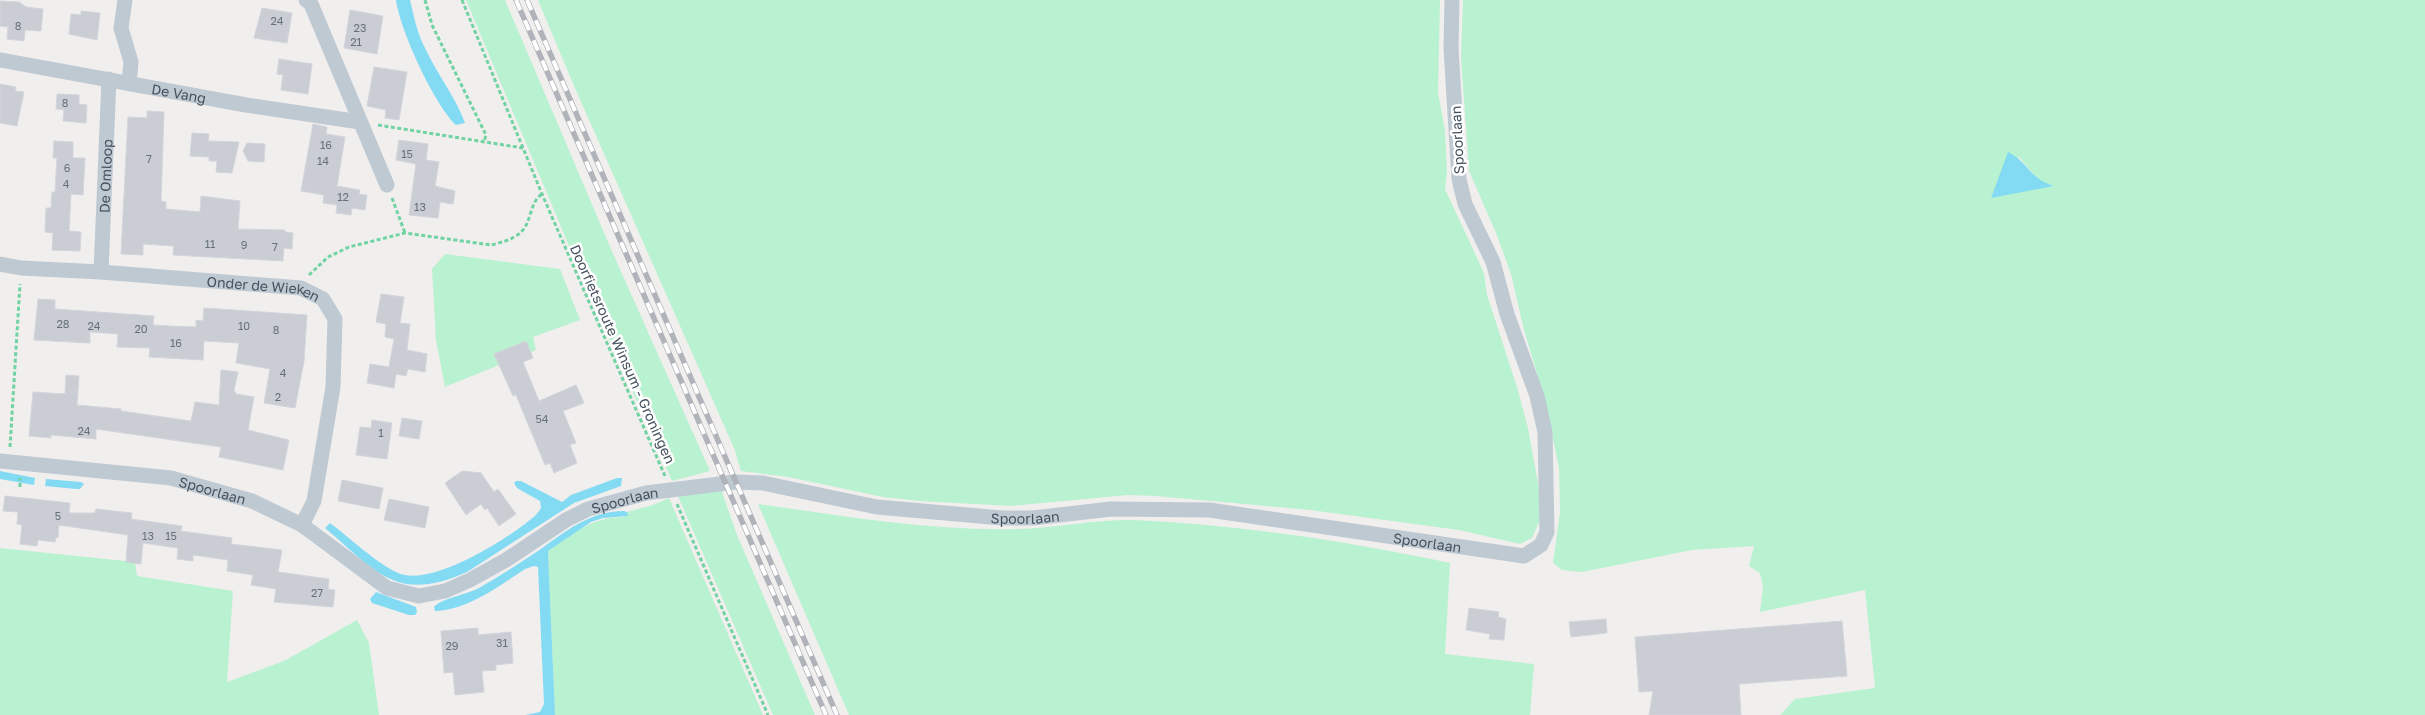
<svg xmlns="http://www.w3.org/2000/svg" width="2425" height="715" font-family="'Golos Text',sans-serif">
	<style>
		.green { fill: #b9f2d0; fill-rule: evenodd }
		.water { fill: #83dbf3 }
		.building { fill: #cacdd4; stroke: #d2d5db }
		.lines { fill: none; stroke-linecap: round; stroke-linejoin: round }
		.path { stroke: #6fd3a2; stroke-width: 3; stroke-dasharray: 4 2.5; stroke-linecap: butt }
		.minor { stroke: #bec9d2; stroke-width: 15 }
		.rail-casing { stroke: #b0b4ba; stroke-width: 5.5 }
		.rail { stroke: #fff; stroke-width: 4; stroke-dasharray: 11; stroke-linecap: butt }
		.labels { text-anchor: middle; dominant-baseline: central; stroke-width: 5; stroke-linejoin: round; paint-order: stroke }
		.number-label { font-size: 11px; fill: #66717c }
		.street-label { font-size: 14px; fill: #45525e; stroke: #fff }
	</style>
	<rect width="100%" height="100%" fill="#f1eeee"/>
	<g class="green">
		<path d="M466,0H505L611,249L710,471L672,481L582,277Z"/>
		<path d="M538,0H1440L1438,92L1445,131L1447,171L1445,189L1484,273L1487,295L1517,387L1528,428L1539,489L1540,520L1532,538L1520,544L1459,530L1310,510L1156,496L1128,495L1011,506L920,501L883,497L788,477L741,471L734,448L571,79Z"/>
		<path d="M1463,0H2425V715H1780L1795,699L1875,688L1865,590L1760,612L1763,586L1760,573L1749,566L1754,546L1692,550L1582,572L1562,570L1553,563L1560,512L1559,468L1545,401L1524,330L1511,274L1496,233L1469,171L1461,57ZM2019,157L2040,182L2053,186L1991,197Z"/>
		<path d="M445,254L560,269L580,320L533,337L536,350L445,387L436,340L432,269Z"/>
		<path d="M721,489L737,535L815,715H773L677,494Z"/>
		<path d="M669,498L763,715H555L548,551C573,533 592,517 624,517L627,512L653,505Z"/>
		<path d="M758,504C844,516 930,531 1017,529C1056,528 1096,519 1135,520C1240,525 1347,541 1450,563L1445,654L1534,664L1530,715H849Z"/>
		<path d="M0,548L135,562L137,576L233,591L227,682L286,660L357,620L369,643L379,715H0Z"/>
	</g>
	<g class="water">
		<path d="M396,0H410C414,17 417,33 425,48C437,74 455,96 465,123L456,125C434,104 400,30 396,0Z"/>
		<path d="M2008,152C2029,162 2029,179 2054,186L1991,198Z"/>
		<path d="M0,471L35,478L34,485L0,479Z"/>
		<path d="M617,478H622L621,486L574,503L467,572C396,604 376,571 325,528L330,523C350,538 376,563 398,573C432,588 511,537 536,515L541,508L540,501L517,488L514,483L516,481H521L562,502L571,495Z"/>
		<path d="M46,479L81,482L84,484L80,489H76L45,486Z"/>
		<path d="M624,511L627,512L628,516L603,518L591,522L548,551L555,715H525L540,712L544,704L538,567L534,566L525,569C499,586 468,610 435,611L434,607C440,599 468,594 479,588C499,576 519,564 538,551C565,532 589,511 624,511Z"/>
		<path d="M376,592L416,607L417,612L415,615H409L372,603L370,599Z"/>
	</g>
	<g class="building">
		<path d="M0,1L19,2L26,7L43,9L41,31L25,30L24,41L7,39L8,27L0,26Z"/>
		<path d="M262,8L292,13L287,43L254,38Z"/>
		<path d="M350,10L383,16L377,54L344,48Z"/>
		<path d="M81,11L100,13L97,40L69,34L71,14L81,15Z"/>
		<path d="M279,59L312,64L308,94L281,90L283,75L277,74Z"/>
		<path d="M374,67L407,72L399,120L385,118L386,110L367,106Z"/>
		<path d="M0,84L16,87L15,91L24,92L17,126L0,123Z"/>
		<path d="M57,94L79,95V104L87,105L86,123L63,121L64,110L56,109Z"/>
		<path d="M147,111L164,112L161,201L166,202V209L200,212L201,196L240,201L238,229L285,230V232L293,233L292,249L284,248L283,261L173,255L174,246L143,244V255L121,254L128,117L147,118Z"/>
		<path d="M313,124L327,127L326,134L345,137L337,186L360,190L359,194L367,195L365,210L352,208L351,215L336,213L337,205L323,203L324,195L301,191Z"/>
		<path d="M192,133L209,134L208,141L239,142L232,173L216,172L217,161H209V157L190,156Z"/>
		<path d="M399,140L428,144L426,160L439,162L435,186L455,191L453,204L440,202L438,218L409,215L416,164L396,160Z"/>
		<path d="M54,141L73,142V158H85L83,195L71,194L69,231L81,232L80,251L52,250L53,233L45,232L46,208H51L52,192H55L57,158H53Z"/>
		<path d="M247,143L265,144L264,162L248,161L243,151Z"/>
		<path d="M381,294L404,297L400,323L410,324L407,350L427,354L425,372L408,369L406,376L396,374L394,388L367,383L370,364L389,367L394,339L385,337L386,324L376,322Z"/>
		<path d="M38,299L55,300V309L154,316L153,325L169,326L196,327V320L203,321L204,308L307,315L304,361L295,408L264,403L270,369L236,363L239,343L204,341L203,360L149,357L150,348L117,347L118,334L90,332V343L34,340Z"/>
		<path d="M526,341L533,358L523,362L539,401L576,385L584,403L563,411L576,443L570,445L577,463L554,473L550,463L545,465L516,395L513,396L494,354Z"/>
		<path d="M221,370L238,372L234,390L236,394L254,397L248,430L289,440L283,470L219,457L221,447L96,429V439L51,435V438L29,436L33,392L65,394L66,375L79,376L77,405L121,409V411L191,421L195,402L219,405Z"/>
		<path d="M402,418L422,421L419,439L399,436Z"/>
		<path d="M372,420L392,423L387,459L356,455L360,427L371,428Z"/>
		<path d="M462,471L481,473L494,492L498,489L516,514L499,526L487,508L485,510L481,504L466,515L445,483Z"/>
		<path d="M342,480L383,488L379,509L338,501Z"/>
		<path d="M5,496L70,503L69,513H95L96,509L132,513L131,519L182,526L181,531L232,538L231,544L282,550L278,572L329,579L328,589L335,590L333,607L274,602L276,589L251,585L253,575L227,571L228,560L193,555V561L177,559L178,548L143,543L141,564L126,562L128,535L59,525L58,538L56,537L55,542L38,540L37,546L20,544L22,525L17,524L18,512L3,511Z"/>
		<path d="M389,499L429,507L425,528L384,520Z"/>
		<path d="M1469,608L1499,612L1498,617L1506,619L1504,640L1489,639L1490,634L1466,630Z"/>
		<path d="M1606,619L1607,633L1571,637L1569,622Z"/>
		<path d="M1842,621L1847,676L1739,684L1741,715H1649L1653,691L1639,692L1635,637Z"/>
		<path d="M478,628V635L511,632L513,663L496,665V670L482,671L484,692L455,695L453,672L444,673L441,631Z"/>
	</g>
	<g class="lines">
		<g class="path">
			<path d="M425,0L432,25L486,135L484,142"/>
			<path d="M462,0L542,194L665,476"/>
			<path d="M378,125L523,148"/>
			<path d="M392,198L405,233"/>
			<path d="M309,275L328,257L349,247L405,233L491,245C500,243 514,239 521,232C532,222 529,203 542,194"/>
			<path d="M10,447L20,284"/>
			<path d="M20,487V478"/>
			<path d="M677,504L768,715"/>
		</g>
		<g class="minor">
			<path d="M125,0L121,28L131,62L129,83"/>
			<path d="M306,0L311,4L387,185"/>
			<path id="s1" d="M0,60L246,105L360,122"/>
			<path id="s2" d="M0,264L21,268L101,272L301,288L323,299L335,319L333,387L314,501L302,525"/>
			<path id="s3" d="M101,272L109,79"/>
			<path id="s4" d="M0,461L171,478L252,501L302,525L387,588L419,596L445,591L470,580L506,560L566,520L588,509L646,493L736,482L763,483L877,507L1002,518H1033L1111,509L1209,510L1524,556L1541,545L1547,532L1545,432L1537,396L1507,314L1493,262L1465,204L1459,179L1451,48L1452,0"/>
		</g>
		<g class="rail-casing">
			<g id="rail">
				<path d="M516,0L826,715"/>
				<path d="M527,0L837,715"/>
			</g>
		</g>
		<use href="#rail" class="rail"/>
	</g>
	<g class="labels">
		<g class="number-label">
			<text x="277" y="20">24</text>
			<text x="18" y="25">8</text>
			<text x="360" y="27">23</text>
			<text x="356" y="41">21</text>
			<text x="65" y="102">8</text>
			<text x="326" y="144">16</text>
			<text x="407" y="153">15</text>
			<text x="149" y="158">7</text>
			<text x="323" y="160">14</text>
			<text x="67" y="167">6</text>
			<text x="66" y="183">4</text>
			<text x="343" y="196">12</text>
			<text x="420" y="206">13</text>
			<text x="210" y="243">11</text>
			<text x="244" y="244">9</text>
			<text x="275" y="246">7</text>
			<text x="63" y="323">28</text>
			<text x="94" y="325">24</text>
			<text x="244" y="325">10</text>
			<text x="141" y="328">20</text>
			<text x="276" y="329">8</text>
			<text x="176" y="342">16</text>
			<text x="283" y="372">4</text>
			<text x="278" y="396">2</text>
			<text x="542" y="418">54</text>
			<text x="84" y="430">24</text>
			<text x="381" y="432">1</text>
			<text x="58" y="515">5</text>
			<text x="148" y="535">13</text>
			<text x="171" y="535">15</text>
			<text x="317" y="592">27</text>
			<text x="502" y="642">31</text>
			<text x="452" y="645">29</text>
		</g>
		<g class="street-label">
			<text stroke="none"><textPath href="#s1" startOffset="182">De Vang</textPath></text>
			<text transform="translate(1457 140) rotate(-93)">Spoorlaan</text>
			<text stroke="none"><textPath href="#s3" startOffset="96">De Omloop</textPath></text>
			<text stroke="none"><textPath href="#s2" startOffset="265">Onder de Wieken</textPath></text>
			<text transform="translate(623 354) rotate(66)">Doorfietsroute Winsum - Groningen</text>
			<text stroke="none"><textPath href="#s4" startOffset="215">Spoorlaan</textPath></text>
			<text stroke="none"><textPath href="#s4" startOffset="680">Spoorlaan</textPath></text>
			<text stroke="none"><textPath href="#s4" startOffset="1085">Spoorlaan</textPath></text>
			<text stroke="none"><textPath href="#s4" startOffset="1490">Spoorlaan</textPath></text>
		</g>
	</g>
</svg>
